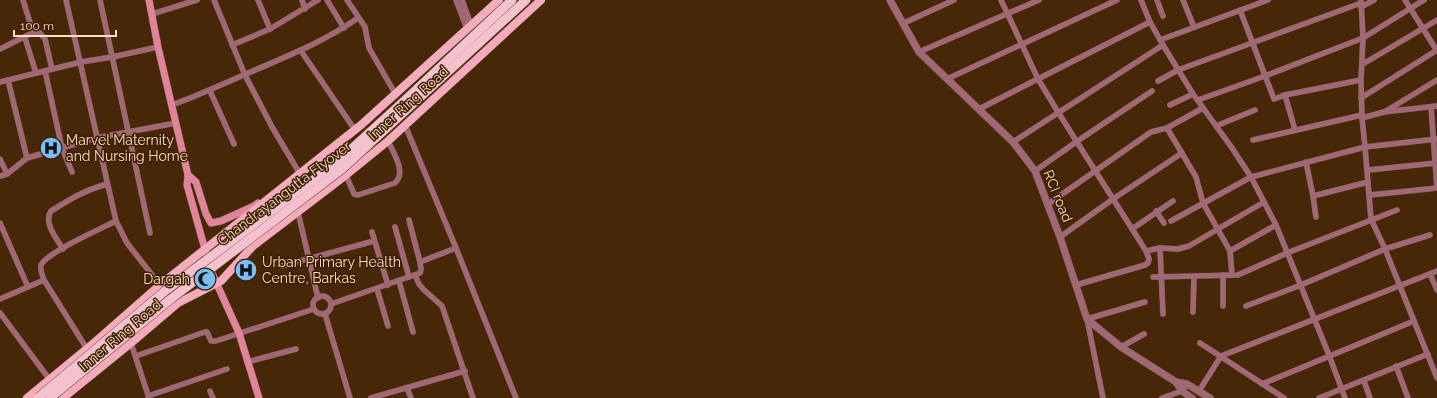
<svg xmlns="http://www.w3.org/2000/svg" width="1437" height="398" font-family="Raleway,sans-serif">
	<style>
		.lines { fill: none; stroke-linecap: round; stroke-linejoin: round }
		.minor-casing { stroke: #634526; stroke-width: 6 }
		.tertiary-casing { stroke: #634526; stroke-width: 8 }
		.secondary-casing { stroke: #634526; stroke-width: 8 }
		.primary-casing { stroke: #634526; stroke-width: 9 }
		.minor { stroke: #a06775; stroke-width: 5.5 }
		.tertiary { stroke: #a06775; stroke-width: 7 }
		.secondary { stroke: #df849b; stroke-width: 7 }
		.primary { stroke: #f4acbd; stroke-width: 8 }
		.trunk-bridge-casing { stroke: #634526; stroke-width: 10; stroke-linecap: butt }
		.trunk-bridge { stroke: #f4c2ce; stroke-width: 9 }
		.labels { text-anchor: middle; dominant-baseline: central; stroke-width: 3; stroke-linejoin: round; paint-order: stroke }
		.street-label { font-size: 14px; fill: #fedec2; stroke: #3b1e00 }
		.poi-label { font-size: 14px; fill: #fedec2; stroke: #3b1e00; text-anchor: start }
	</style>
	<rect width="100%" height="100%" fill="#462808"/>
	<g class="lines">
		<g class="minor-casing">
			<g id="minor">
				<path d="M66,0L116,221L127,243L160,285"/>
				<path d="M100,0L150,233"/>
				<path d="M214,0L245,75L272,127L300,174"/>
				<path d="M258,0L270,29"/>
				<path d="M302,0L305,9"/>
				<path d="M327,0L344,28"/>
				<path d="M347,0L365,27L369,48L396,95"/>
				<path d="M456,0L467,29"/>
				<path d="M462,0L471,25"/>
				<path d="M1001,0L1038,79L1058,112L1146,251"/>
				<path d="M1141,0L1150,22L1163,45L1193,94L1232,148L1251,177L1276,225L1329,355L1345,398"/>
				<path d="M1157,0L1163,16"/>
				<path d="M1183,0L1194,27"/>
				<path d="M1361,0L1363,38L1361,80L1362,118L1365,147L1371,219L1385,249L1437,378"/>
				<path d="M1405,0L1437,51"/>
				<path d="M1361,7L1374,0"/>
				<path d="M1240,10L1274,99L1285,95L1361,80"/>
				<path d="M152,14L197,0"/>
				<path d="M904,23L954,0"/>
				<path d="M33,32L40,33L45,39L52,69"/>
				<path d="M25,38L36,73"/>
				<path d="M1160,40L1268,0"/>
				<path d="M232,45L270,29L318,0"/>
				<path d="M0,49L32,33V29L23,0"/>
				<path d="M301,51L355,130"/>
				<path d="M919,52L1039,0"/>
				<path d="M1363,64L1437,20"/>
				<path d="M45,71L62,148L72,172"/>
				<path d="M947,79L1117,0"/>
				<path d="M8,80L27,158"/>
				<path d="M1158,81L1178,70L1361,3"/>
				<path d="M0,82L81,62L112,57L158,47"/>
				<path d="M210,91L234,144"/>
				<path d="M1285,95L1295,130"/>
				<path d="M1361,98L1437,50"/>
				<path d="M1198,100L1265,76L1363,38L1424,0"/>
				<path d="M172,105C197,96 221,85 246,74C285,57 322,43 358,18"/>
				<path d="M1170,105L1193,94"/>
				<path d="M979,109L1150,22"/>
				<path d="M1386,111L1437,80"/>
				<path d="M1362,118L1384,112L1437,106"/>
				<path d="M405,125L456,248L516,398"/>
				<path d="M1216,126L1255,110"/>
				<path d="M1167,128L1196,177L1203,203L1230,251"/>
				<path d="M1253,140L1362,115"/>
				<path d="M1013,142L1163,45"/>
				<path d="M0,159L7,174"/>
				<path d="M1306,162L1313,196"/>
				<path d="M1368,170L1437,163"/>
				<path d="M1035,171L1076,142L1152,91"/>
				<path d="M346,175L354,194L358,195L395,183C407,173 393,152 388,141"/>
				<path d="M0,176L7,174L27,158L96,138L176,123"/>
				<path d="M1370,195L1437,188L1431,107"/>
				<path d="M1048,204L1151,132L1167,128L1203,108"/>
				<path d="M1156,211L1164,223"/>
				<path d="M298,212L318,298"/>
				<path d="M1316,217L1313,196L1368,182"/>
				<path d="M409,220L420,262"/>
				<path d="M1171,221L1251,177L1365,147L1437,139"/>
				<path d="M0,223L28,287"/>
				<path d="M395,227L409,277"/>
				<path d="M1132,229L1173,201"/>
				<path d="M372,232L388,285"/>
				<path d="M1060,237L1113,199L1182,153"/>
				<path d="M1160,248L1163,314"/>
				<path d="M63,249C57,239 43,223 51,211C72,198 83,191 107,184"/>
				<path d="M282,266L374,241"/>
				<path d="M1430,274L1437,290"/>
				<path d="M415,275L419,284L423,289L442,306L473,398"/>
				<path d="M1232,275L1230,251L1276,225"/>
				<path d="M1153,277L1238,275L1287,253L1397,210"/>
				<path d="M44,280L87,349"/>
				<path d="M399,281L413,332"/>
				<path d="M1076,285L1145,265L1148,263L1149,259L1146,251L1160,248L1178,249L1189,246L1264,202"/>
				<path d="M377,289L388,326"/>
				<circle cx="322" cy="305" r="9"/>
				<path d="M0,299L44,280C42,275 40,270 41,265C46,253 102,228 116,221"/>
				<path d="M331,304L420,273L421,269L420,262L456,248"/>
				<path d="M1223,306V275"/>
				<path d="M1246,306L1301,285L1385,249L1430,235"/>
				<path d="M1193,312L1194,276"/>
				<path d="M0,313L50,380"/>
				<path d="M325,314L350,398"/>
				<path d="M131,343L149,398"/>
				<path d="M1200,343L1284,398"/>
				<path d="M1121,347L1144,334"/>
				<path d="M136,356L205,332H207L211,341H216L314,309"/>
				<path d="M247,362L296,349"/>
				<path d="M1396,366L1408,398"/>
				<path d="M1364,381L1370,398"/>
				<path d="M1262,384L1414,321"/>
				<path d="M407,388L411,398"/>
				<path d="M210,391L213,398"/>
				<path d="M1199,391L1221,356L1437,271"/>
				<path d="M148,396L227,369"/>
				<path d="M371,398L465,371"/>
				<path d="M1103,398L1087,319L1145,302"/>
				<path d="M1162,398L1182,391L1184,389"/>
				<path d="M1319,398L1428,354"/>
			</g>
		</g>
		<g class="tertiary-casing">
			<g id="tertiary">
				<path d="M890,0L919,52L1013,142L1035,171L1060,237L1087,319L1121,347L1176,382L1182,391L1192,398"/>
				<path d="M1176,382L1187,384L1210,398"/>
			</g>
		</g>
		<g class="secondary-casing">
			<g id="secondary">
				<path d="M149,0L158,47L188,175L187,185L211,271L239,333L259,398"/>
				<path d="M188,175L196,182L206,214L211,223L221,221L254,206L258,203"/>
			</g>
		</g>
		<g class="primary-casing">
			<g id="primary">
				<path d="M27,398L95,342L160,285L361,125L499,0"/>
				<path d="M63,398L131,343L178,303L221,281L253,246L346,175L388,141L541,0"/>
			</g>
		</g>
		<use href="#minor" class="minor"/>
		<use href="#tertiary" class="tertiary"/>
		<use href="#secondary" class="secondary"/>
		<use href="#primary" class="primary"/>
		<g class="trunk-bridge-casing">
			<g id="trunk-bridge">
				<path d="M38,398L165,291L336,163L403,102L512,0"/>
				<path d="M50,398L172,298L342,169L526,0"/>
			</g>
		</g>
		<use href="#trunk-bridge" class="trunk-bridge"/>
	</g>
	<defs>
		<g id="hospital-disc" transform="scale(1.15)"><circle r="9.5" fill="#78bff7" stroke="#3b1e00"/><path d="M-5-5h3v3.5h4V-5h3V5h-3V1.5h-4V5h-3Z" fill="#111"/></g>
		<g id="mosque-disc" transform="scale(1.15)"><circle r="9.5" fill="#78bff7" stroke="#3b1e00"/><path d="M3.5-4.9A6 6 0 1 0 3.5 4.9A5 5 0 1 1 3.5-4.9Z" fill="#111"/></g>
	</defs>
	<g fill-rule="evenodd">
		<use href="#hospital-disc" x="51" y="148"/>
		<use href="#hospital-disc" x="246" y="270"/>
		<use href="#mosque-disc" x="205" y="279"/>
	</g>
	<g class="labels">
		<g class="street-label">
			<text transform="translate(408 103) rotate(-42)">Inner Ring Road</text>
			<text transform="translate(284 193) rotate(-37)">Chandrayangutta Flyover</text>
			<text transform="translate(1058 196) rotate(68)">RCI road</text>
			<text transform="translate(120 335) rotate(-40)">Inner Ring Road</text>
		</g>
		<g class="poi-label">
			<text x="66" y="140">Marvel Maternity<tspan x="66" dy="16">and Nursing Home</tspan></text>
			<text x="262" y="262">Urban Primary Health<tspan x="262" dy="16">Centre, Barkas</tspan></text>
			<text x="190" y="279" text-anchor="end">Dargah</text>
		</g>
	</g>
	<path d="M14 30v6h102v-6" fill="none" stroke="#fedec2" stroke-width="2"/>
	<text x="20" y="30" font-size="12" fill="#fedec2" stroke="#3b1e00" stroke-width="3" paint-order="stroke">100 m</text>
</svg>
